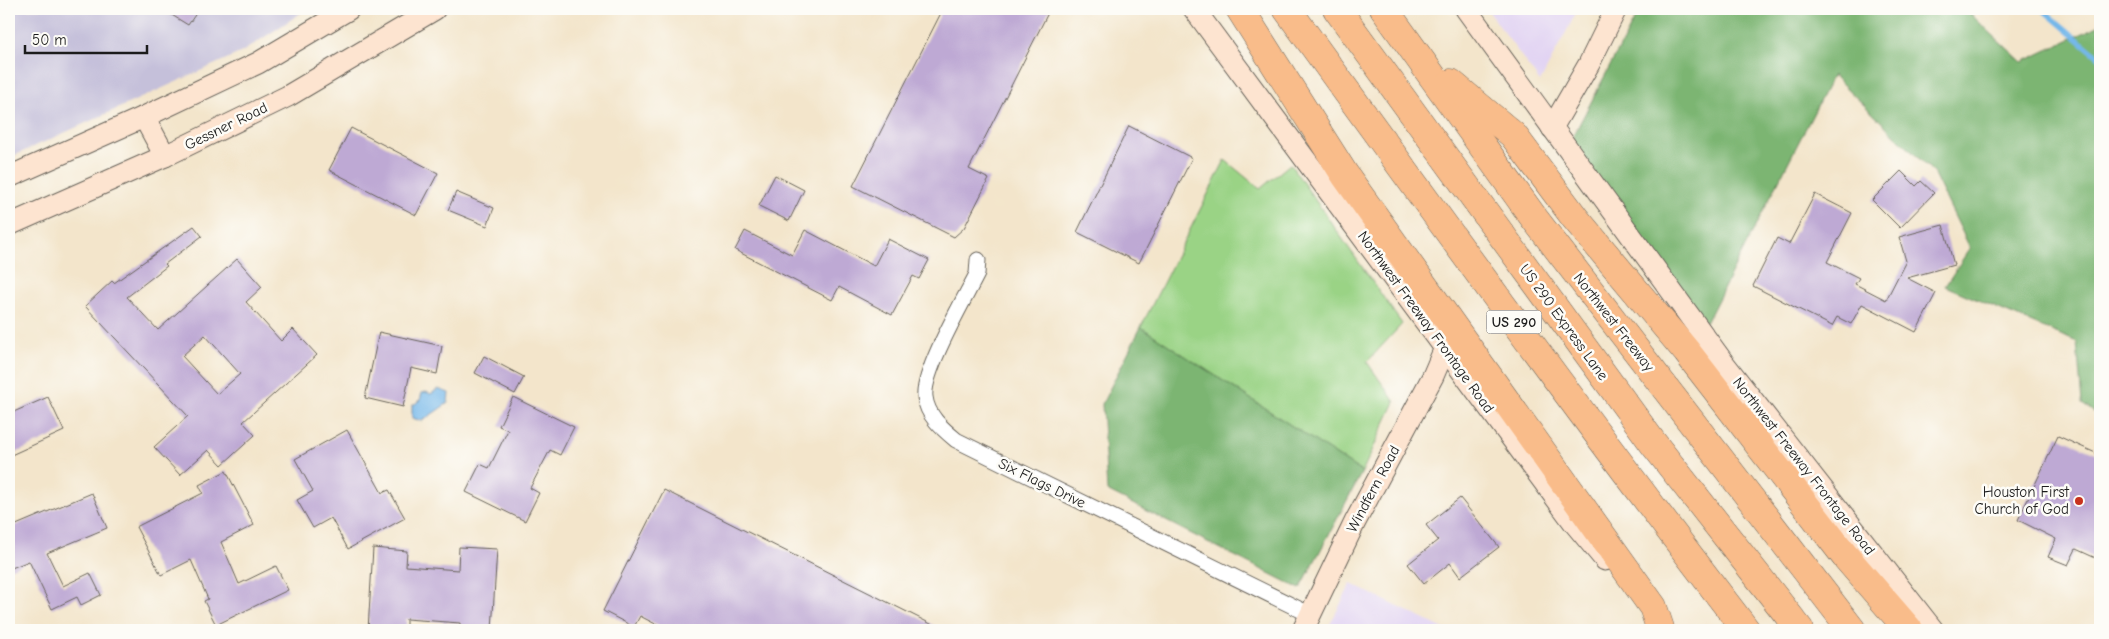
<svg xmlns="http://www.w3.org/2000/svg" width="2109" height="639" font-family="'Comic Neue',sans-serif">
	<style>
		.built { fill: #e2d4f3 }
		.industrial { fill: #c5c0da }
		.green { fill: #9ad385; stroke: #5b7850 }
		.forest { fill: #7bb572; stroke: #4c6847 }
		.water { fill: #74b8ea; stroke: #486a83 }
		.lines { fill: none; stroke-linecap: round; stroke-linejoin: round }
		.stream { stroke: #74b8ea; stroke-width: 5 }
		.building { fill: #bea9d4; fill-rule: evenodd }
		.street-casing { stroke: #676259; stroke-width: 17 }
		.secondary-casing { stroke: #676259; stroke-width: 23 }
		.highway-casing { stroke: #676259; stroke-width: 29 }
		.street { stroke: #fff; stroke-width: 15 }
		.secondary { stroke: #fde4d0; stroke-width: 21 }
		.highway { stroke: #f9bc8a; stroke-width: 28 }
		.poi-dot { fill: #c8321e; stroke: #fdfcf7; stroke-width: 2 }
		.labels { text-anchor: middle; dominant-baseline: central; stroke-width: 5; stroke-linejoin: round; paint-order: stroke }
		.shield { fill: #fdfcf7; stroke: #605f5e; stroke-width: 1 }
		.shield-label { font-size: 14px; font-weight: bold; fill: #1c1c1c }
		.street-label { font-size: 15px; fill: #1c1c1c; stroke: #fdfcf7 }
		.poi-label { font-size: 15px; fill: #1c1c1c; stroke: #fdfcf7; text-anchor: end }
	</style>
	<rect width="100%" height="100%" fill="#fdfcf7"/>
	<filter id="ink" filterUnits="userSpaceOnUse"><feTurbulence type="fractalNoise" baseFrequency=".02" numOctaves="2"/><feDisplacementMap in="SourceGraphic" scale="10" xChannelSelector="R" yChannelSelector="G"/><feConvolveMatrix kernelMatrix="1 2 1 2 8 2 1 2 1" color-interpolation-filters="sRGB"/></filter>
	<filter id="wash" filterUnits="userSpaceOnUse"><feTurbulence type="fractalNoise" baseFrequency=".0096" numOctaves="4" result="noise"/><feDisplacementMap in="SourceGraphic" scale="20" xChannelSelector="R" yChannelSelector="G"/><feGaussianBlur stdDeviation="1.12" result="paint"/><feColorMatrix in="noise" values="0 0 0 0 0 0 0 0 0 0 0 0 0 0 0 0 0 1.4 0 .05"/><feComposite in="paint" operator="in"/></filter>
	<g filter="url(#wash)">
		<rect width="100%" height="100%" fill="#f3e5cb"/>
		<g class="built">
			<path d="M1487,9H1578L1540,82Z"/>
			<path d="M1351,584L1446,630H1327Z"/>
		</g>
		<path class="industrial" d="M9,9H307L242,52L9,158Z"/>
		<path class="green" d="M1225,160L1260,189L1290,164L1402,324L1367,362L1395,402L1362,472L1141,327Z"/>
		<g class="forest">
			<path d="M1640,9H1965L2022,62L2100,25V416L2082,404L2077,342L1945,286L1970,248L1933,172L1833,75L1706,323L1570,142Z"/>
			<path d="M1141,327L1362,472L1300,589L1107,491L1102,404Z"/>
		</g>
		<path class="water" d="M438,389L449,393L448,403L422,421L412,418V406L420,400L422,393L426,392L431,394Z"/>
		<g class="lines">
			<path class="stream" d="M2042,9L2100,58"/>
		</g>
		<g id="blocks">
			<g class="building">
				<path d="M162,9H199L188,25Z"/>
				<path d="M943,9H1050L969,169L989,179L964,228L954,237L853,186Z"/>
				<path d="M1129,126L1192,158L1139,263L1077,232Z"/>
				<path d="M351,128L438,173L416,215L329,170Z"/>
				<path d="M1901,171L1916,186L1921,181L1934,193L1900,228L1872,200Z"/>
				<path d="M775,175L804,190L789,221L759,206Z"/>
				<path d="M456,192L494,208L487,226L448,210Z"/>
				<path d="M1815,194L1852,213L1827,262L1859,278L1855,284L1886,300L1906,261L1899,237L1943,225L1954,265L1907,278L1936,293L1916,332L1862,304L1851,324L1837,317L1832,326L1753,286L1777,238L1789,244Z"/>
				<path d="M194,226L202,236L165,264L167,266L127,297L158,330L237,259L262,287L246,302L281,341L293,329L317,355L243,422L255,435L222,465L208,450L180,475L154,447L188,416L85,306L112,281L114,283ZM205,335L240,374L217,394L182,356Z"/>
				<path d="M805,230L874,266L888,239L929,260L919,279L913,276L892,315L839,287L832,300L735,250L745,231L792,255Z"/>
				<path d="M379,332L442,346L437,374L411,368L403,407L365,398Z"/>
				<path d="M484,356L524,377L515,394L475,373Z"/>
				<path d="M48,397L64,431L9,456V414Z"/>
				<path d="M513,397L574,427L560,455L550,450L530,488L539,493L525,521L466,492L480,464L489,468L508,430L499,426Z"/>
				<path d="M347,430L382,493L389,490L405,518L348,549L331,518L313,528L297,500L313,491L295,459Z"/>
				<path d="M2058,436L2100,455V560L2076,549L2068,565L2048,557L2056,539L2018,520Z"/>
				<path d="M226,471L254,525L221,542L239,584L276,566L288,590L216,625L204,601L208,599L191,560L161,575L136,527L203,493L199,485Z"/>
				<path d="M664,490L943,630H667L640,616L634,627L603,611Z"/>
				<path d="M92,493L107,528L47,553L63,586L90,573L101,595L81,605L77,597L52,609L29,561L9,569V528Z"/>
				<path d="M1460,498L1499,547L1460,577L1450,563L1424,584L1408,564L1438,540L1426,525Z"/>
				<path d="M459,547L497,549L492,630H460V623L406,619V630H368L373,548L407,551L406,566L458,570Z"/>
			</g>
		</g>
	</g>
	<g filter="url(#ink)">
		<use href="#blocks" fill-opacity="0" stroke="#676259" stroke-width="1"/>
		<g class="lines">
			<g class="street-casing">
				<path id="street" d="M978,260L977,274C964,300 922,372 925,397C927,416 943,429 956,440L1311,615"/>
			</g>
			<g class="secondary-casing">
				<g id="secondary">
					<path d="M1194,9L1575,524L1605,560"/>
					<path d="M1466,9L1723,362L1933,630"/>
					<path d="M144,117L165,156"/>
					<path d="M1552,128L1589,64L1616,9"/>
					<path d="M9,177L144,117L258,63L349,9"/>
					<path d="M9,225L165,156L288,96L435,9"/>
					<path d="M1303,630L1355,522L1433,376L1445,348"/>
				</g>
			</g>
			<g class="highway-casing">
				<g id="highway">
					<path d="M1240,9L1345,175L1653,607L1660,628"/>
					<path d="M1287,9C1438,218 1589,426 1746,630"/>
					<path d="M1337,9L1653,443L1800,630"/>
					<path d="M1384,9L1534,218L1852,630"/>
					<path d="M1451,83L1513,135L1575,218L1687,352L1845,556L1909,630"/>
				</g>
			</g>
			<use href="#street" class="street"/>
			<use href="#secondary" class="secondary"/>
			<use href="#highway" class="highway"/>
		</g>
	</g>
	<circle class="poi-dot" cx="2079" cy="501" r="5"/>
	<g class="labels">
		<rect class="shield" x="1486.5" y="310.5" width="55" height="23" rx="4"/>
		<g class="shield-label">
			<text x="1514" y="322">US 290</text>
		</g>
		<g class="street-label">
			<text transform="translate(226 126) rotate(-26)">Gessner Road</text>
			<text transform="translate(1426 322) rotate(54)">Northwest Freeway Frontage Road</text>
			<text transform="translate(1564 322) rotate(54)">US 290 Express Lane</text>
			<text transform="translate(1614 322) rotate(52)">Northwest Freeway</text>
			<text transform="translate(1804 466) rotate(52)">Northwest Freeway Frontage Road</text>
			<text transform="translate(1042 483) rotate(26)">Six Flags Drive</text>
			<text transform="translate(1373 489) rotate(-62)">Windfern Road</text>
		</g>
		<g class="poi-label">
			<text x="2069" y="492">Houston First<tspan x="2069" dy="17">Church of God</tspan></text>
		</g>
	</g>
	<rect width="2109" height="639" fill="none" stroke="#fdfcf7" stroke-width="30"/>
	<path d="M25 45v8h122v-8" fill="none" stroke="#1c1c1c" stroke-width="2.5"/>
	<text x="32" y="45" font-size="15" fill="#1c1c1c" stroke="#fdfcf7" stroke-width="4" paint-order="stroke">50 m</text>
</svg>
